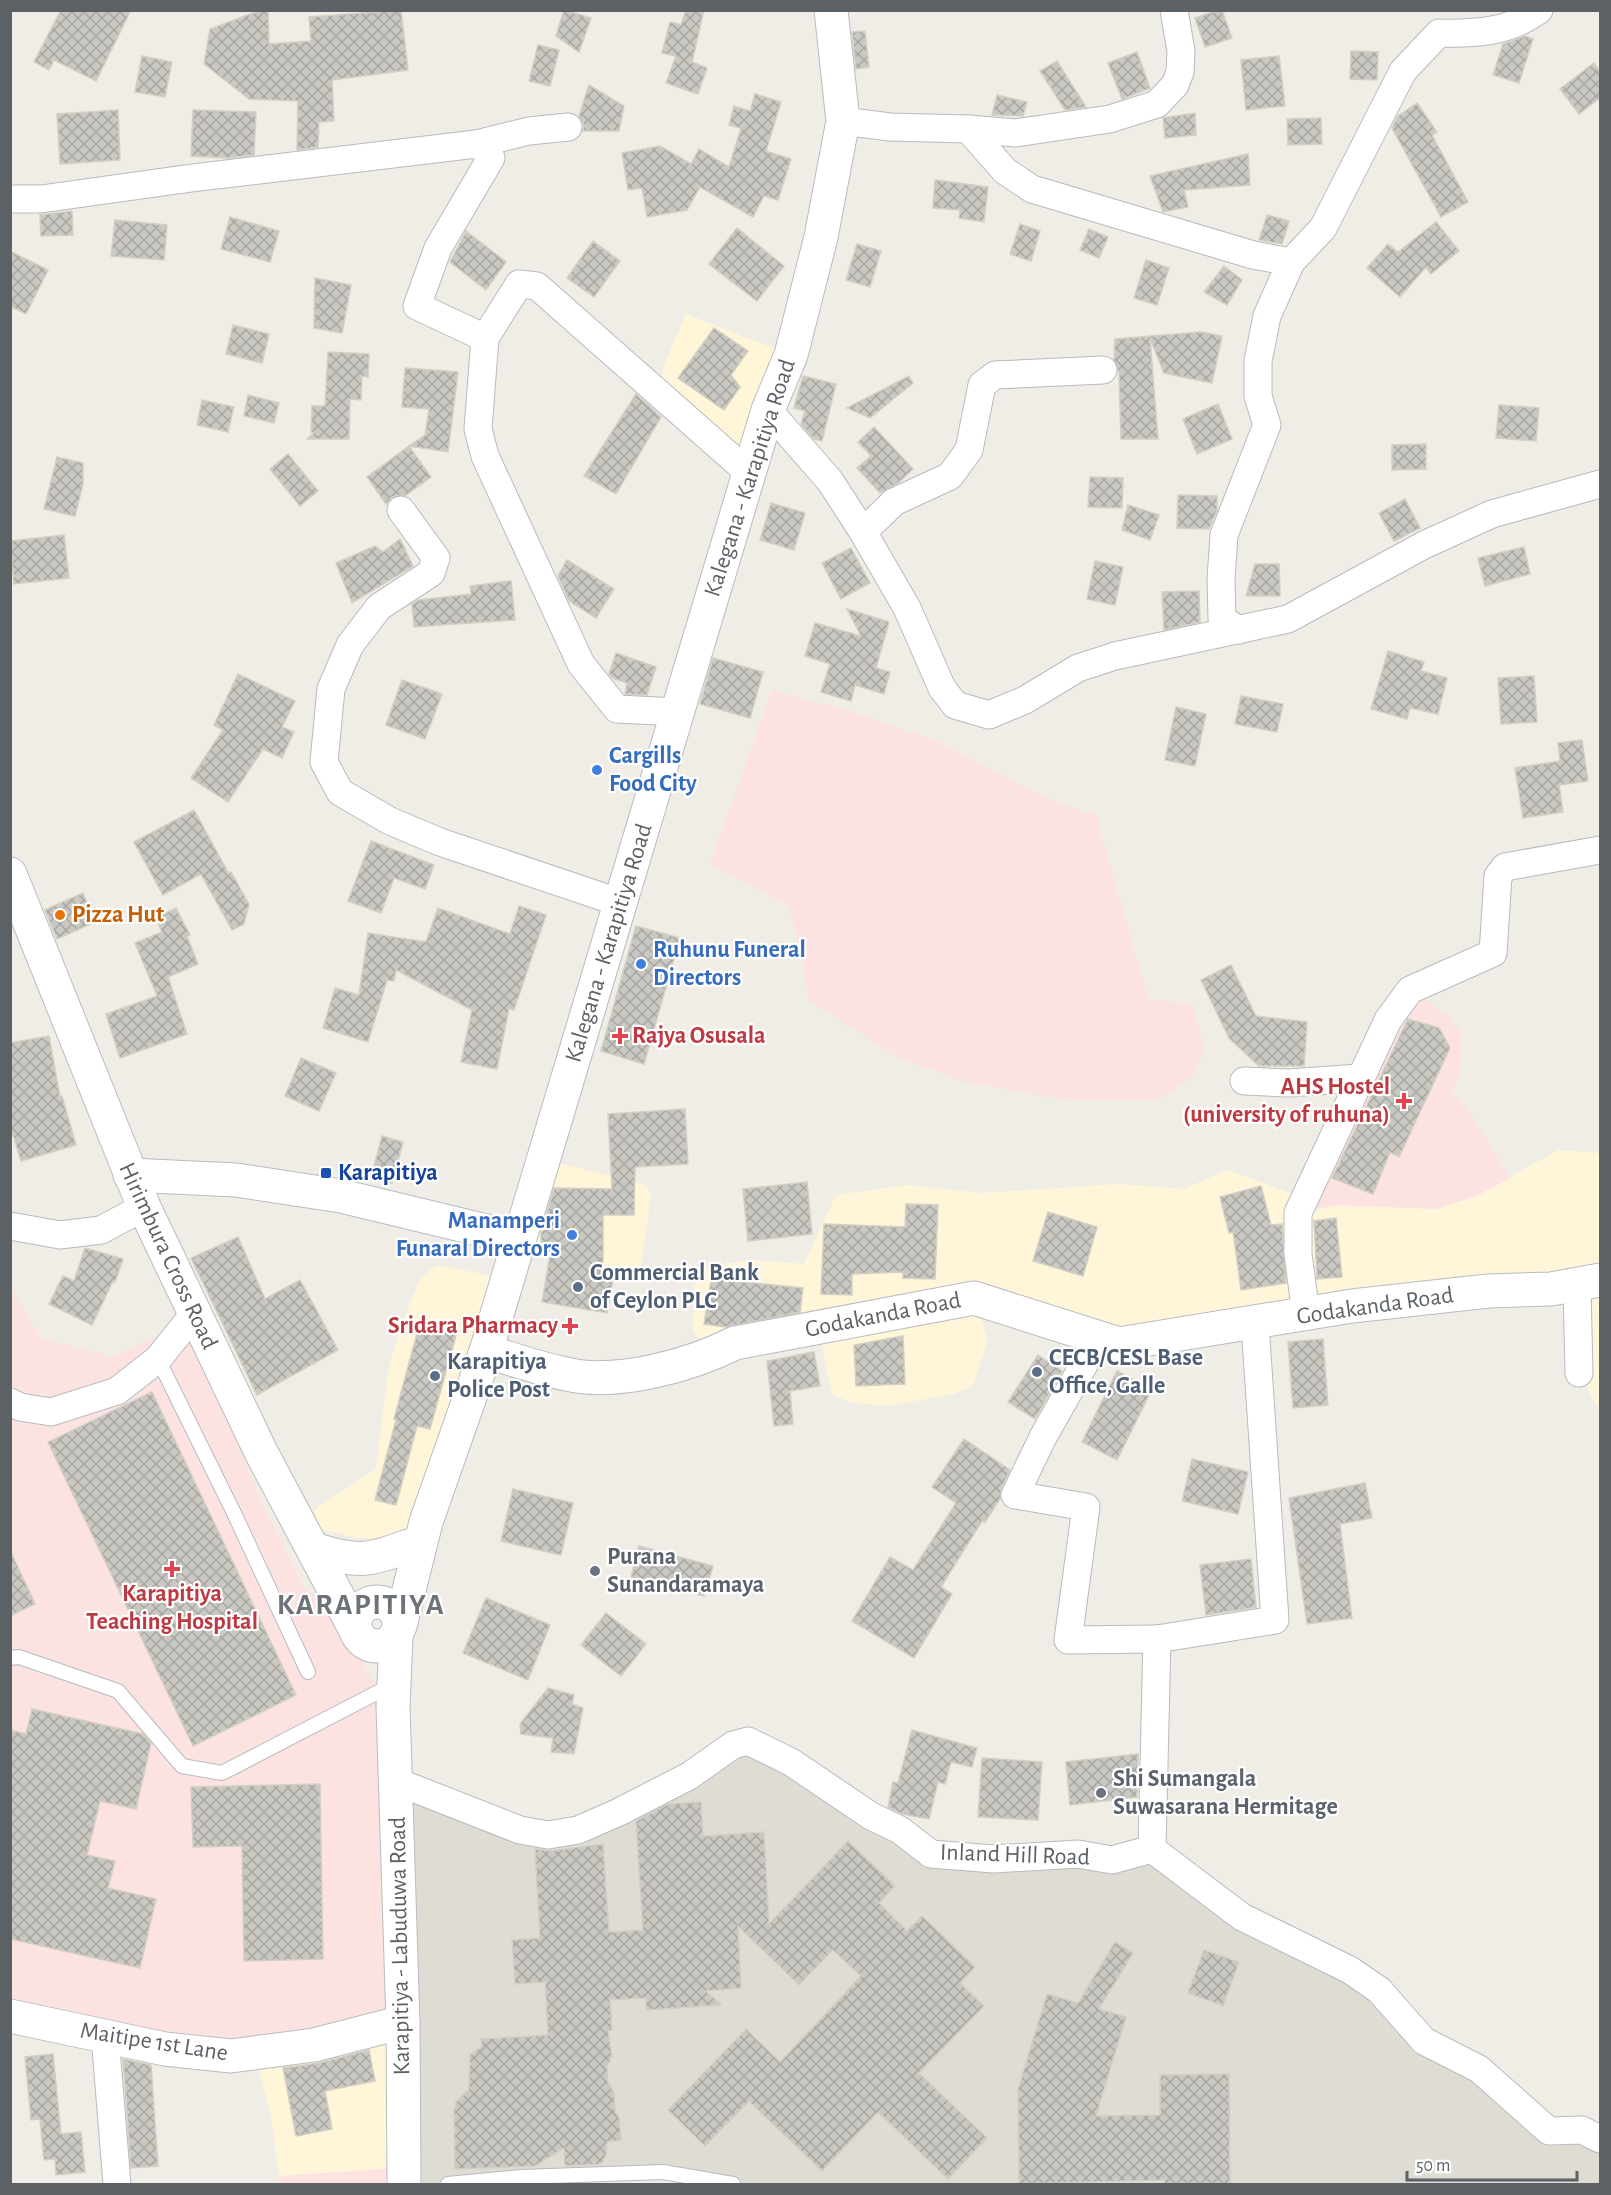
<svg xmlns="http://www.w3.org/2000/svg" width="1611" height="2195" font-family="'Alegreya Sans',sans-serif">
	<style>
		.commercial { fill: #fff6da }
		.education { fill: #dfdcd3 }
		.medical { fill: #fce3e1 }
		.building { fill: url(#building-cross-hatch); stroke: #d4cfc3; stroke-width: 1.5 }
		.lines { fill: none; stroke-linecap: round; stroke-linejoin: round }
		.lane-casing { stroke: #b7babf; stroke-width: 16 }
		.street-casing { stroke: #b7babf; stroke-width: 29 }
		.secondary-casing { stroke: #b8bbc1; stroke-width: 35 }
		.lane { stroke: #fff; stroke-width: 14 }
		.street { stroke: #fff; stroke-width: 27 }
		.secondary { stroke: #fff; stroke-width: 33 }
		.shop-dot { fill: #3f7fe0; stroke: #fff; stroke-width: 2 }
		.food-dot { fill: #e8710a; stroke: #fff; stroke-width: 2 }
		.health-dot { fill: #e0444e; stroke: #fff; stroke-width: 2 }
		.transit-dot { fill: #1a4fb4; stroke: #fff; stroke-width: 2 }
		.service-dot { fill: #5c6f8a; stroke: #fff; stroke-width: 2 }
		.worship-dot { fill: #6b7280; stroke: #fff; stroke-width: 2 }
		.labels { text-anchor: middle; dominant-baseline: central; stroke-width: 4.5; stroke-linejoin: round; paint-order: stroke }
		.street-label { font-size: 24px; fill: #5c6166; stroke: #fff }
		.shop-label { font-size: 24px; font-weight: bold; fill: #366cbe; stroke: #fff; text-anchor: start }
		.food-label { font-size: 24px; font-weight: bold; fill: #c56008; stroke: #fff; text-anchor: start }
		.health-label { font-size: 24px; font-weight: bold; fill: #be3a42; stroke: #fff; text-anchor: end }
		.transit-label { font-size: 24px; font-weight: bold; fill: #164399; stroke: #fff; text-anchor: start }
		.service-label { font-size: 24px; font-weight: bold; fill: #4e5e75; stroke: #fff; text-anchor: start }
		.worship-label { font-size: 24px; font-weight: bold; fill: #5b616d; stroke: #fff; text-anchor: start }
		.district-label { font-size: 30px; font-weight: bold; letter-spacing: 1.5px; fill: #6d7378; stroke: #fff }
	</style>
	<defs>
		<pattern id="building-cross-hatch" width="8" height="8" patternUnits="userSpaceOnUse" patternTransform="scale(1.5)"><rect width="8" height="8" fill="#cac8c2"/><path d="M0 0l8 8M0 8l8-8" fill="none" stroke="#a7a6a1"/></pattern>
	</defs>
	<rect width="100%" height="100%" fill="#efede5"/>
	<g class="commercial">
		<path d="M686,314L791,355L749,473L659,397L664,365Z"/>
		<path d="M1558,1150L1600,1153V1407L1596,1406L1579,1373L1578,1287L1161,1339L975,1299L988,1341L973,1385L954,1394L886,1406L854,1403L832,1395L818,1327L714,1354L693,1332V1286L708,1266L753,1260L804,1264L836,1195L908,1185L981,1193L1119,1184L1184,1189L1227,1170L1304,1198L1299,1212L1336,1205L1437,1209L1478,1195Z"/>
		<path d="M544,1159L646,1185L651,1194L640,1275L514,1252Z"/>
		<path d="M437,1265L507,1279L426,1522L386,1539L357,1538L317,1528L315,1509L376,1469L388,1371L401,1327L420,1278Z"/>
		<path d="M403,2022V2168L279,2176L271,2113L254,2055Z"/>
	</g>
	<path class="education" d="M733,1745L931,1854L1152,1849L1310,1950L1549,2131L1600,2139V2184H733L663,2172L448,2184H404L395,1781L548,1835Z"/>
	<g class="medical">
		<path d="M772,690L853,712L942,743L1026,789L1090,814H1096L1148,999L1192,1004L1205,1050L1191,1077L1158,1100L1060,1099L964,1082L895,1056L810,1001L790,907L710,864Z"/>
		<path d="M1410,990L1447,1014L1462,1033L1461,1065L1453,1094L1467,1109L1511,1178L1478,1195L1437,1209L1336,1205L1298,1213Z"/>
		<path d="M11,1289L41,1338L112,1356L186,1323L267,1513L306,1589L346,1613L363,1664L393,1713L403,2022L280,2050L11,2016Z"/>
		<path d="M403,2168L404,2184H279V2176Z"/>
	</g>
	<g class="building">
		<path d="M61,10H131L96,81L54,60L49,70L34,62Z"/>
		<path d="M261,10H268L269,44L311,41L309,17L401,10L408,70L332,80L334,121L319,122L318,147L297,150L298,101L249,99L204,64L210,29Z"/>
		<path d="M564,10L591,18L579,52L556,36Z"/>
		<path d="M686,10H704L692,62L707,68L698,94L666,83L676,56L662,53L670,22L681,25Z"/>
		<path d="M1218,10H1222L1232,38L1205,47L1195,18Z"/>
		<path d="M865,31L869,67L856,69L852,32Z"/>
		<path d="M1525,36L1533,39L1519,83L1493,75L1503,44Z"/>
		<path d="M538,45L559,50L550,86L529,81Z"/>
		<path d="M1351,51L1378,52L1377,80L1350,79Z"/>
		<path d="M1137,52L1150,88L1122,99L1108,63Z"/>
		<path d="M142,56L172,62L165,97L135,92Z"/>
		<path d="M1279,56L1285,106L1246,110L1241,60Z"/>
		<path d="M1057,61L1086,107L1065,110L1040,71Z"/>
		<path d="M1594,63L1600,72V98L1579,114L1560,89Z"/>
		<path d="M589,85L624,106L619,131H583L584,125L579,116Z"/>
		<path d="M755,94L781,102L766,151L791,159L778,200L764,196L753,217L700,187L687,210L647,217L642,188L628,190L622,153L660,146L691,164L699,149L729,167L741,128L729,125L734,106L750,111Z"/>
		<path d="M997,95L1027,102L1023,116L992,115Z"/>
		<path d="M1417,103L1437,132L1432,135L1468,202L1441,217L1392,128L1398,116Z"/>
		<path d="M118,110L120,160L60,164L57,114Z"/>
		<path d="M193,110L256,112L254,155L228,158L191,156Z"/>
		<path d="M1195,113L1196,135L1165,138L1163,118Z"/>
		<path d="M1321,118L1322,144L1288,145L1287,119Z"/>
		<path d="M1248,154L1250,185L1184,190L1188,207L1163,212L1150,176Z"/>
		<path d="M935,180L988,187L984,222L959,218L960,210L933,208Z"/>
		<path d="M72,211L73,235L41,236L40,215Z"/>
		<path d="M1267,215L1289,221L1282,244L1259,240Z"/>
		<path d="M230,217L279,231L270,262L221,249Z"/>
		<path d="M115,220L167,225L164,260L111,256Z"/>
		<path d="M1436,222L1459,251L1431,274L1426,267L1400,297L1367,268L1388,244L1398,252Z"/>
		<path d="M1020,224L1040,231L1031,261L1010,254Z"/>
		<path d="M737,228L784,266L757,301L709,264Z"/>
		<path d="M1089,229L1108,237L1099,258L1080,250Z"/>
		<path d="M466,231L506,262L486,290L450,262Z"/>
		<path d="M593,241L620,261L594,297L567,278Z"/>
		<path d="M857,244L881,251L870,287L846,280Z"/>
		<path d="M10,251L48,270L26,314L10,306Z"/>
		<path d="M1146,260L1169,268L1157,305L1134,298Z"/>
		<path d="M1224,266L1242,280L1227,305L1204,292Z"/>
		<path d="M315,278L351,285L342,333L314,328Z"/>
		<path d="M233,325L269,334L262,363L226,354Z"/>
		<path d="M714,328L748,351L731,375L740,387L724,410L678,378Z"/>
		<path d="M1201,332L1222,336L1212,383L1164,373L1150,338L1158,439H1121L1119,373L1114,360L1115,339Z"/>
		<path d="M328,352L369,354L368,377L362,376L361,400L350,399L349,439H307L314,433L311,432L312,406H325Z"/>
		<path d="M405,368L458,372L448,452L409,446L425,435L429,409L402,407Z"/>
		<path d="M803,376L836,384L822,441L814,439L801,424L805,411L794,408Z"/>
		<path d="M909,376L913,383L870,418L847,408Z"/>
		<path d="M636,394L661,417L616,494L584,476Z"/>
		<path d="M248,395L279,403L274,423L244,416Z"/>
		<path d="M202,400L234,407L228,432L197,425Z"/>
		<path d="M1218,404L1232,439L1197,454L1183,419Z"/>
		<path d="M1499,405L1539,408L1536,441L1496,438Z"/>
		<path d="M874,427L913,469L898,483L880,493L857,468L871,456L858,442Z"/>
		<path d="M1426,444V469L1392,470V445Z"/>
		<path d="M409,446L431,477L406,495L392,497L386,504L367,477Z"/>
		<path d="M288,454L318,491L300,506L270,469Z"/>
		<path d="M57,457L83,463V484L75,516L44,509Z"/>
		<path d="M1090,477L1123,478L1122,508L1088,507Z"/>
		<path d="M1178,495L1217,496V510L1209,529L1177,528Z"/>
		<path d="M1405,499L1420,528L1394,541L1379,513Z"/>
		<path d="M771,503L805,513L794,550L760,540Z"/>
		<path d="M1128,505L1159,515L1150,540L1122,530Z"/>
		<path d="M64,535L69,578L14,584L10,541Z"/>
		<path d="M400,539L413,566L352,603L336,563L375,546L383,552Z"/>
		<path d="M1524,547L1530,574L1485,586L1478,558Z"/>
		<path d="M851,548L870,583L841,599L822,563Z"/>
		<path d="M567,560L614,589L596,618L569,601L558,576Z"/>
		<path d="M1095,561L1123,567L1115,605L1087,599Z"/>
		<path d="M1255,564H1279L1280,596H1246Z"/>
		<path d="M511,581L515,620L414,627L412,604L419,600L471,594L470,586Z"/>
		<path d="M1199,591L1200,622L1164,630L1162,592Z"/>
		<path d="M847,609L889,622L876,668L890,672L884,694L855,685L851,701L821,692L830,664L805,656L815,623L861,636Z"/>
		<path d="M1388,651L1424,662L1421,671L1447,678L1438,714L1410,708L1407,719L1371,709Z"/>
		<path d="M616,653L656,667L647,695L625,694L627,683L613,678L609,674Z"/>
		<path d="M713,658L763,672L750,718L700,704Z"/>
		<path d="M238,674L295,701L282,727L294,732L282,758L263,749L228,802L191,778L223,730L214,725Z"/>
		<path d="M1534,676L1537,722L1501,724L1498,678Z"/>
		<path d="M402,680L442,694L425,739L386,725Z"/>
		<path d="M1241,696L1283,704L1277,732L1235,724Z"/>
		<path d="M1176,707L1206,714L1195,766L1165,760Z"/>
		<path d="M1582,740L1588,781L1559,785L1563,812L1523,818L1515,768L1560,761L1558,743Z"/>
		<path d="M194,810L229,874L231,872L249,904L244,924L232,930L201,874L163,895L134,842Z"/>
		<path d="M371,841L434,865L425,889L394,878L381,913L348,901Z"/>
		<path d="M83,893L95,922L57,939L45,910Z"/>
		<path d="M519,906L546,915L514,1010L509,1008L497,1069L461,1062L472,1010L396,970L394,981L387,980L368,1042L323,1028L335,988L359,995L368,933L426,942L438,908L510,934Z"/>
		<path d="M176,908L190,935L187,936L198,964L168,977L187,1034L120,1058L106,1014L157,996L135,943L162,932L156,918Z"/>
		<path d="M636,926L680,938L644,1064L601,1051Z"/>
		<path d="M1231,965L1256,1016L1307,1022L1304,1066H1259L1229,1038L1201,980Z"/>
		<path d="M1408,1019L1439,1028L1450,1048L1399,1157L1390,1152L1373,1194L1332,1178Z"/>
		<path d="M49,1036L60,1097L62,1096L76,1145L21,1161L10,1125V1043Z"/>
		<path d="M301,1058L336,1073L319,1111L285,1096Z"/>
		<path d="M685,1109L688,1164L635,1167L634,1215H603V1271L614,1273L607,1313L542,1302L550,1255H541V1233L554,1188L612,1189L608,1114Z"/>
		<path d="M382,1136L403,1142L392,1183L371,1178Z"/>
		<path d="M807,1182L812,1234L748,1241L743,1189Z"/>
		<path d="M1261,1186L1271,1225L1282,1224L1286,1283L1241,1290L1233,1232L1229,1233L1220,1197Z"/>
		<path d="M906,1204L938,1205L935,1279L903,1278V1272L852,1274V1295L821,1294L824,1224L905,1227Z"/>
		<path d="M1048,1212L1097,1227L1083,1276L1033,1261Z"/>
		<path d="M1336,1218L1342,1277L1317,1279L1314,1221Z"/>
		<path d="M238,1237L265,1299L300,1280L338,1350L257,1395L191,1258Z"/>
		<path d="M85,1248L123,1259L115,1282L113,1281L92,1325L49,1304L63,1276L74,1281Z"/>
		<path d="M712,1275L746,1282L803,1288L800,1312L726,1327L704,1324Z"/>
		<path d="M420,1322L457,1332L430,1429L417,1426L396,1505L375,1500L396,1420L394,1419Z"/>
		<path d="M903,1336L905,1384L856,1386L854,1345Z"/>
		<path d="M1323,1339L1328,1405L1293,1408L1288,1342Z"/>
		<path d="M814,1352L820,1386L790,1391L793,1424L774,1426L767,1361Z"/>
		<path d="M1038,1355L1062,1371L1035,1419L1008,1402Z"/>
		<path d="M1117,1371L1152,1389L1117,1460L1082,1442Z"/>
		<path d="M152,1392L296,1695L193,1746L48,1442Z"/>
		<path d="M964,1439L1010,1470L1001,1489L1000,1499L985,1522L982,1521L941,1587L952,1594L914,1658L852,1621L890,1557L913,1570L956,1503L932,1487Z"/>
		<path d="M1192,1459L1248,1472L1238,1514L1182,1501Z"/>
		<path d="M1365,1483L1372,1518L1340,1524L1352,1618L1307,1624L1289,1498Z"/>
		<path d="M513,1489L573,1503L561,1555L501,1541Z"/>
		<path d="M639,1546L713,1566L704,1596L631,1577Z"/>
		<path d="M10,1550L35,1604L10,1616Z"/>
		<path d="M1251,1559L1256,1607L1206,1615L1200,1565Z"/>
		<path d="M486,1598L550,1625L528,1680L463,1653Z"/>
		<path d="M606,1613L646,1644L621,1676L581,1645Z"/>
		<path d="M548,1688L574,1695L572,1704L583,1708L574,1754L551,1752L553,1738L521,1734L520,1724Z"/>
		<path d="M32,1709L143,1734L151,1743L136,1809L100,1801L87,1855L115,1861L108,1888L156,1899L140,1968L10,1939V1730L26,1734Z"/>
		<path d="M912,1730L977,1748L972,1767L951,1762L945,1784L938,1782L929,1819L902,1814L888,1807L893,1782L898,1783Z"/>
		<path d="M1138,1754L1137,1797L1070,1805L1066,1762Z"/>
		<path d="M982,1758L1042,1762L1038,1820L978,1817Z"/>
		<path d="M320,1784L323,1959L244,1961L242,1846L193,1847L191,1787Z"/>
		<path d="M701,1802L703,1836L764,1832L769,1924L848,1841L895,1886L879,1903L907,1931L922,1916L975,1967L960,1983L984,2006L919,2073L987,2138L948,2179L878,2112L822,2171L749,2101L705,2146L668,2110L746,2029L780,2062L861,1976L833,1950L799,1985L738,1926L741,1988L706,1991L721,2005L646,2010V1998L610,2000L612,2030L608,2031L612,2056L607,2067L608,2083L614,2092L615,2112L619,2117L621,2140L607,2142L606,2155L601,2164L565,2166L564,2148L535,2166L455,2169L454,2110L456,2102L469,2089L470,2055L482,2046L481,2039L548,2035L545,1982L515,1984L512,1940L540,1938L535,1849L550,1851L603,1844L609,1932L643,1930L636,1821L668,1804Z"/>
		<path d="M1115,1942L1133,1953L1099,2009L1126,2017L1096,2116L1160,2115V2075L1229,2074L1230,2184H1164V2180L1019,2184L1018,2089L1047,1994L1078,2003Z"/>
		<path d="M1204,1950L1239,1962L1223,2006L1188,1993Z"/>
		<path d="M369,2050L375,2081L325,2091L332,2129L296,2136L283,2068L319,2063Z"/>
		<path d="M53,2054L61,2134L81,2132L85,2172L56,2175L55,2159L44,2160L40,2119L31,2120L25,2057Z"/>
		<path d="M123,2059L151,2065L158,2166L131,2168Z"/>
	</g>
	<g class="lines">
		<g class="lane-casing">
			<g id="lane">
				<path d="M158,1359L233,1511L308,1672"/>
				<path d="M10,1658L19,1657L118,1691L182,1766L222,1773L384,1689"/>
				<path d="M448,2184L521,2177L663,2172L733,2184"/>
			</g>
		</g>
		<g class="street-casing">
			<g id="street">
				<path d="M843,121L890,127L968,129L1005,171L1032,189L1253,255L1291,262L1267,316L1258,361V396L1267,425L1224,535L1221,579L1222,619L1239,630"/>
				<path d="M968,129L1016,133L1110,119L1157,104L1175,85L1180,72L1181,51L1174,10"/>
				<path d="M476,144L529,131L568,127"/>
				<path d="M10,199H41L192,178L476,144L488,151L491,158L438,248L417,306L485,338L519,284L537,286L749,473"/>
				<path d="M1291,262L1323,228L1403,71L1439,33C1475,34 1510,32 1539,10"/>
				<path d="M485,338L478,429L485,456L581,664L617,709L679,712"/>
				<path d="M768,410L830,481L863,532L907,608L942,688L955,705L989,715L1025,700L1078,668L1115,656L1288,619L1424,545L1492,514L1600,484"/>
				<path d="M401,510L436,558L431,573L379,607L350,645L331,689L324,762L340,792L390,821L440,842L621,903"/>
				<path d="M863,532L894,502L950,476L969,450L982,385L995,375L1103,370"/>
				<path d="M1244,1081L1289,1083L1359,1078"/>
				<path d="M10,1226L60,1235L101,1230L144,1207"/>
				<path d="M1577,1286L1579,1373"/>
				<path d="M1306,1314L1298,1254V1213L1388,1020L1410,990L1493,953L1498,876L1505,867L1600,850"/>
				<path d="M1100,1336L1043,1437L1015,1495L1086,1507L1068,1640L1157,1639"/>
				<path d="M10,1402L20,1407L51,1412L117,1391L158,1359L194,1314"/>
				<path d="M395,1781L520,1830L548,1835L578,1830L619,1812L689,1776L733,1745L748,1741L791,1762L871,1816L900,1830L931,1854L994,1859L1078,1854L1112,1860L1152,1849"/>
				<path d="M1152,1849L1157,1639L1275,1620L1255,1324"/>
				<path d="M1152,1849L1242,1917L1350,1970L1379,1990L1424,2041L1479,2069L1549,2131L1582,2130L1600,2139"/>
				<path d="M105,2036L117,2184"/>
			</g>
		</g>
		<g class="secondary-casing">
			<g id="secondary">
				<path d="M10,874L144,1207L261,1452L353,1625"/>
				<path d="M130,1175L236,1180L341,1196L519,1239"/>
				<path d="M486,1351C512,1359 539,1369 566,1374C616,1386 689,1366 735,1343L974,1298L1119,1344L1352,1306L1488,1291L1551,1289L1600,1280"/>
				<path d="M320,1551C358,1563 372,1560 408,1546"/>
				<circle cx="377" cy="1624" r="22"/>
				<path d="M400,1626L426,1522L486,1351L768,410L791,355L821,237L843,121L831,10"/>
				<path d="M396,1637L393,1707L403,2022L404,2184"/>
				<path d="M10,2016L165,2049L231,2056L314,2045L403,2022"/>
			</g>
		</g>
		<use href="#lane" class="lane"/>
		<use href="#street" class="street"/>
		<use href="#secondary" class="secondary"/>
	</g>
	<g class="shop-dot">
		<circle cx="597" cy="770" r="6"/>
		<circle cx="641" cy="964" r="6"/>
		<circle cx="572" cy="1235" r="6"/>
	</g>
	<circle class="food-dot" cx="60" cy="915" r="6"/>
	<g class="health-dot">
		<path d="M617 1027h6v6h6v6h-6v6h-6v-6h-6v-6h6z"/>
		<path d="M1401 1092h6v6h6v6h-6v6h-6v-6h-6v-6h6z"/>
		<path d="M567 1317h6v6h6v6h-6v6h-6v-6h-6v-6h6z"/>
		<path d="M169 1560h6v6h6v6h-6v6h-6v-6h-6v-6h6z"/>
	</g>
	<rect class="transit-dot" x="320" y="1167" width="12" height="12" rx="3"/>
	<g class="service-dot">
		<circle cx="578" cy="1287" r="6"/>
		<circle cx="1037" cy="1372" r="6"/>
		<circle cx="435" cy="1376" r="6"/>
	</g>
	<g class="worship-dot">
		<circle cx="595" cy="1571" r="6"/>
		<circle cx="1101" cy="1793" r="6"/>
	</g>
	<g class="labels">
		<g class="street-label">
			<text transform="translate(750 478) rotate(-72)">Kalegana - Karapitiya Road</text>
			<text transform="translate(609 943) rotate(-73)">Kalegana - Karapitiya Road</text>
			<text transform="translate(168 1256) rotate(65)">Hirimbura Cross Road</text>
			<text transform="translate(1375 1306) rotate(-8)">Godakanda Road</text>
			<text transform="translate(883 1315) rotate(-11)">Godakanda Road</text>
			<text transform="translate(1015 1855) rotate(2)">Inland Hill Road</text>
			<text transform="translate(400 1946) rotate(-91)">Karapitiya - Labuduwa Road</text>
			<text transform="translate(154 2042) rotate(9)">Maitipe 1st Lane</text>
		</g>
		<g class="shop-label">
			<text x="609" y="756">Cargills<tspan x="609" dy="28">Food City</tspan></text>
			<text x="653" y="950">Ruhunu Funeral<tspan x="653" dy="28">Directors</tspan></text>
			<text x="560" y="1221" text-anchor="end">Manamperi<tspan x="560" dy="28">Funaral Directors</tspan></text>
		</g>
		<g class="food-label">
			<text x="72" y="915">Pizza Hut</text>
		</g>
		<g class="health-label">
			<text x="632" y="1036" text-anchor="start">Rajya Osusala</text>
			<text x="1390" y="1087">AHS Hostel<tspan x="1390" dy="28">(university of ruhuna)</tspan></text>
			<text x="558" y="1326">Sridara Pharmacy</text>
			<text x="172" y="1594" text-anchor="middle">Karapitiya<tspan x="172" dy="28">Teaching Hospital</tspan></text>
		</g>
		<g class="transit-label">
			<text x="338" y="1173">Karapitiya</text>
		</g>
		<g class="service-label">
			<text x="590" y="1273">Commercial Bank<tspan x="590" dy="28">of Ceylon PLC</tspan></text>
			<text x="1049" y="1358">CECB/CESL Base<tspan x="1049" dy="28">Office, Galle</tspan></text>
			<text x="447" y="1362">Karapitiya<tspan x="447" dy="28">Police Post</tspan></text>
		</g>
		<g class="worship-label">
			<text x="607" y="1557">Purana<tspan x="607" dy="28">Sunandaramaya</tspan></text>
			<text x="1113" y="1779">Shi Sumangala<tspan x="1113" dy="28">Suwasarana Hermitage</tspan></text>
		</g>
		<g class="district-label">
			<text x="361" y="1605">KARAPITIYA</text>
		</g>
	</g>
	<rect width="1611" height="2195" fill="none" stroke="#5c6166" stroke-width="24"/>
	<path d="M1407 2171v9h170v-9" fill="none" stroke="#5c6166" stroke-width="3"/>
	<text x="1416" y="2171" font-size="18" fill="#5c6166" stroke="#ffffff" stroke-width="4.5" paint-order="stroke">50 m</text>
</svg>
